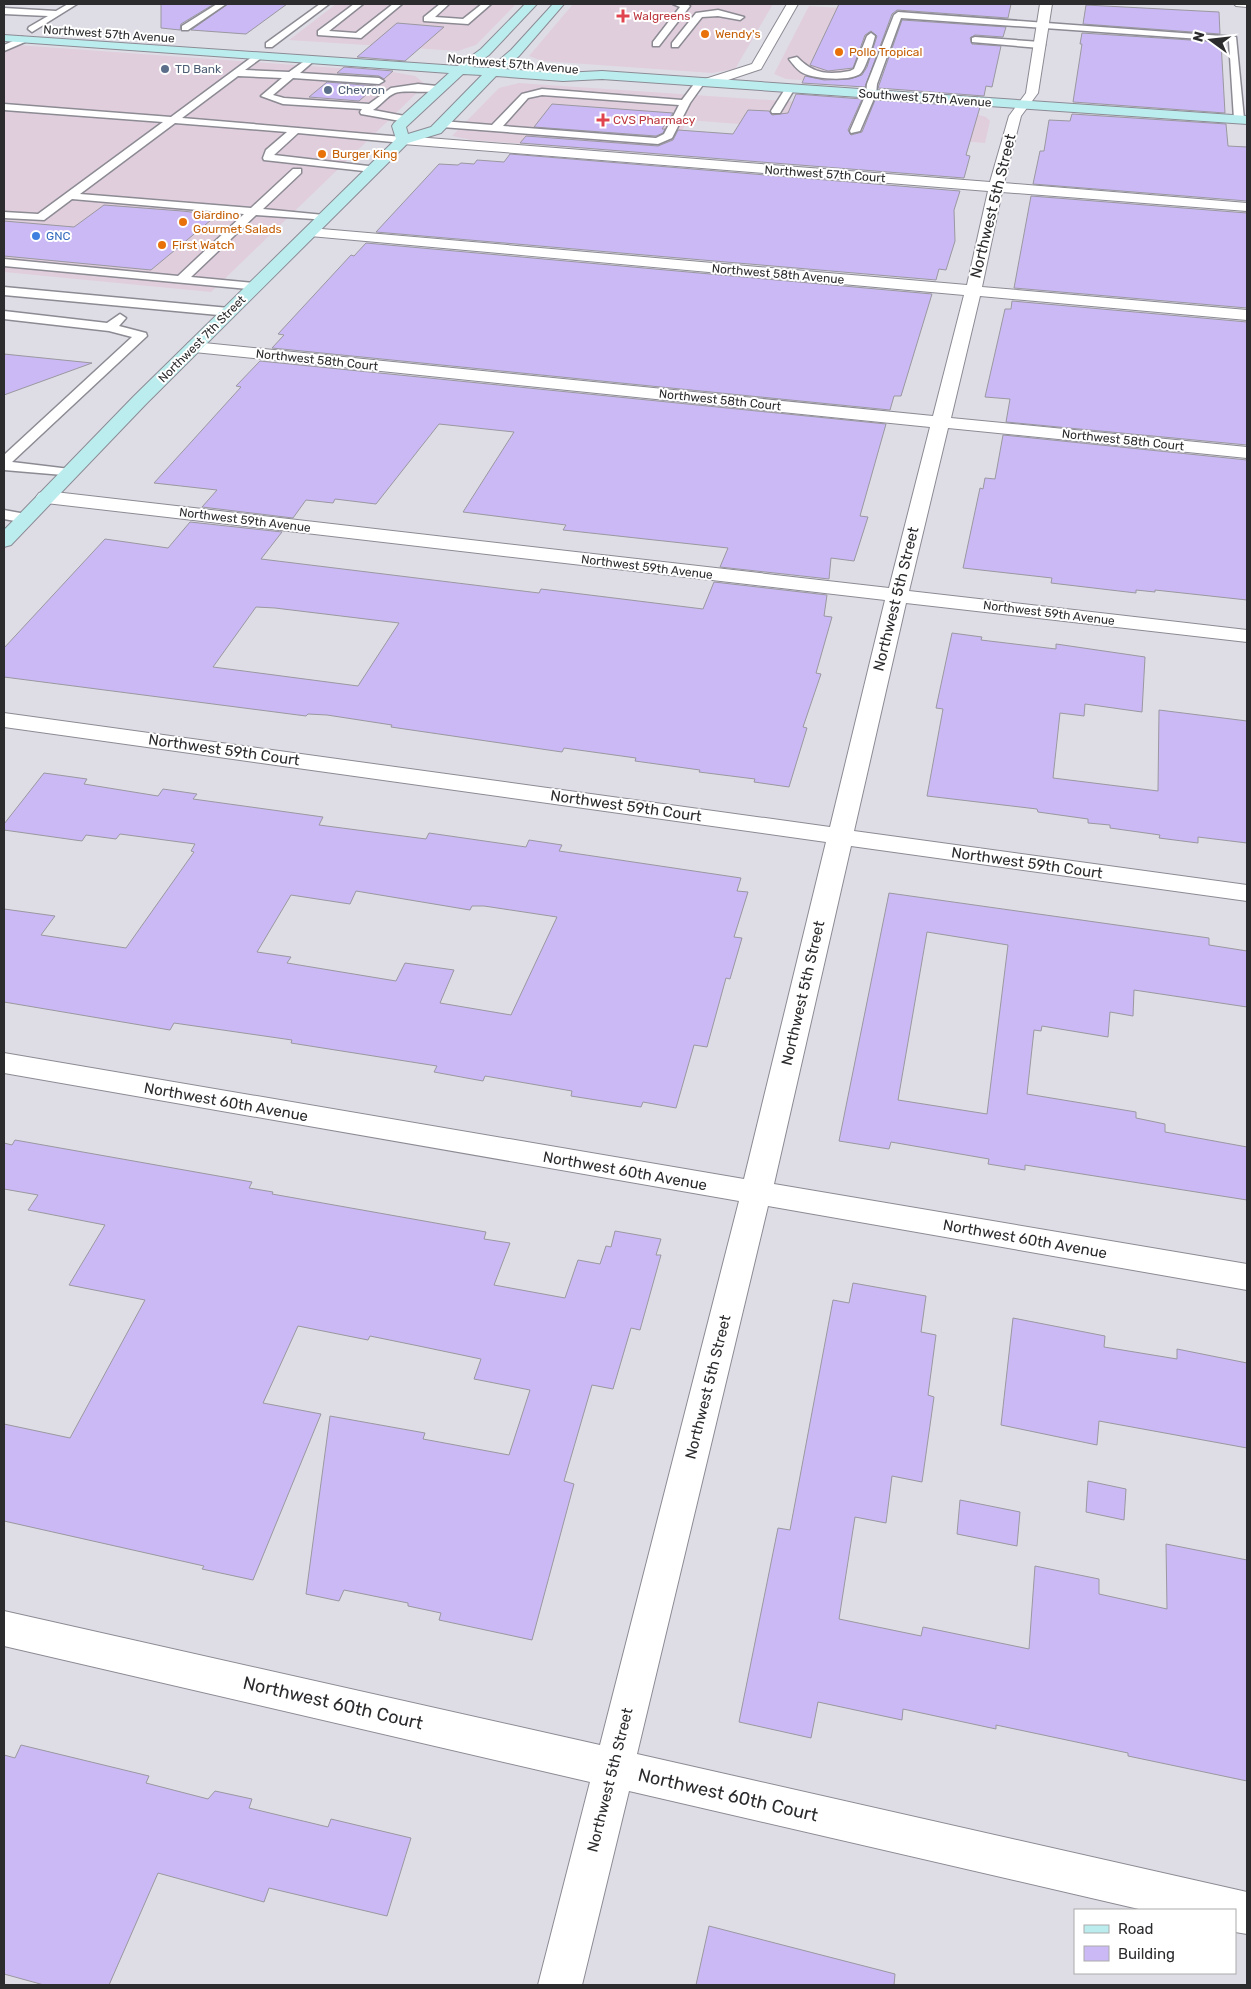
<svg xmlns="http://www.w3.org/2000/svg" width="1251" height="1989" font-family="Rubik,sans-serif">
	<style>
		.commercial { fill: #e1cedd }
		.building { fill: #cbb9f5; stroke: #9a98a0; fill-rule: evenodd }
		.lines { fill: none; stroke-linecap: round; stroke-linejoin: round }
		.lane-casing { stroke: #8c8b94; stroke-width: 3 }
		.street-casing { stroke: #8c8b94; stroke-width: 2 }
		.secondary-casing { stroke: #8c8b94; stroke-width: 2 }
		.lane { fill: #fff; fill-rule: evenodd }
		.street { fill: #fff; fill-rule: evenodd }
		.secondary { fill: #bbedef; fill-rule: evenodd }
		.health-dot { fill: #e0444e; stroke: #fff; stroke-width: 2 }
		.food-dot { fill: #e8710a; stroke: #fff; stroke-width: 2 }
		.service-dot { fill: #5c6f8a; stroke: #fff; stroke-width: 2 }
		.shop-dot { fill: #3f7fe0; stroke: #fff; stroke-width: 2 }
		.labels { text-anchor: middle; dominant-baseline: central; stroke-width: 4; stroke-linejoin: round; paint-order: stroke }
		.far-health-label { font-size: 12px; fill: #be3a42; stroke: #fff; text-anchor: start }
		.far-street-label { font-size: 12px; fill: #2c2c2f; stroke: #fff }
		.far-food-label { font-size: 12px; fill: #c56008; stroke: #fff; text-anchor: start }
		.far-service-label { font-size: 12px; fill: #4e5e75; stroke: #fff; text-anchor: start }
		.far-shop-label { font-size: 12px; fill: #366cbe; stroke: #fff; text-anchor: start }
		.street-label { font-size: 15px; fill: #2c2c2f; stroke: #fff }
		.near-street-label { font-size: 18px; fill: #2c2c2f; stroke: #fff }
	</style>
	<rect width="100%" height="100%" fill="#dedde6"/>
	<g class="commercial">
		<path d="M336,4H516L476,45L458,51L289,40Z"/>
		<path d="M573,4H773L735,69L712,73L542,61L529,56Z"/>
		<path d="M809,6L890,11L859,84L786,79L774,74Z"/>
		<path d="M4,44L393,72L415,76L424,83L423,87L211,292L4,272Z"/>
		<path d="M519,83L975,114L986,117L990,121L985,143L688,120L667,155L471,140L452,136L499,88Z"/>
	</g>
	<g class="building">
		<path d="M161,4H214L181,24L180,30L161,28Z"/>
		<path d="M228,4H287L246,34L191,30Z"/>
		<path d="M839,4H1011L1008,18L897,10L892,14L865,87L802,83L805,76L824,80L850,79L862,75L867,67L877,36L871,31L865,35L853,68L828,71L810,65Z"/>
		<path d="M1086,5L1219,12L1220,34L1083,24Z"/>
		<path d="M902,20L1006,27L1003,37L975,35L970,38L972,44L1001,46L992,87L986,86L984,96L878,88Z"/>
		<path d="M397,23L444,27L405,61L357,57Z"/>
		<path d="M1082,33L1221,42L1225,113L1073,102L1082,44H1080Z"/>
		<path d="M344,67L393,71L384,79L379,76L337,73Z"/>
		<path d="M327,82L376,86L359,101L309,97Z"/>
		<path d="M796,94L862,99L848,130L851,135L862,132L875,100L980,107L966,155L970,156L964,178L520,143L526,136L658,146L673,140L678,130L733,134L748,110L769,111L772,115L788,113Z"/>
		<path d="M552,104L673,113L662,129H665L663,133L656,136L534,127Z"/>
		<path d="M1072,114L1226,124L1228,146L1247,147V201L1033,184L1040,151H1044L1049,120L1070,121Z"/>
		<path d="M510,154L960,191L954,210L955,241L946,270L939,269L936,280L376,232L439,164L458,165L461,163L474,164L477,160L504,162Z"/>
		<path d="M1031,196L1247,213V308L1014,288Z"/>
		<path d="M104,205L182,211L217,215L151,270L4,256V221L74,227Z"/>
		<path d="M366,243L932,294L901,396H894L890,410L272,348L284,335L278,334L351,255L354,256Z"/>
		<path d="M1012,301L1247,322V445L1006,422L1010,399L985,397L1005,309H1011Z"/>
		<path d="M4,354L92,363L4,395Z"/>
		<path d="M260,361L886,424L860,516L868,517L854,561L831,558L829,579L720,567L728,548L563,530L566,525L463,512L514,432L439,424L376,504L335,499L333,503L306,500L293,518L202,507L217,490L154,483L241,387L236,386Z"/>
		<path d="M1003,435L1247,460V600L1155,590V592L1136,590V593L1051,583L1052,578L963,568L980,488L983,489L985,478L995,479Z"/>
		<path d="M190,522L282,532L261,559L539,593L541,589L703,609L714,582L827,595L824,616L832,617L816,673L821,674L803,727L807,728L789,787L754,782L755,779L699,772L700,770L635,761L636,758L564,748L562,752L391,727L392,725L327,715L308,714L306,716L4,677V648L105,539L168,548ZM256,607L275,608L399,623L358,686L213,667Z"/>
		<path d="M952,633L982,637L981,640L1056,649V644L1145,657L1142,712L1085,704L1084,716L1060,713L1053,778L1158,791L1159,710L1247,721V843L1198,837V843L1159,838L1160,835L1110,828V825L1088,823V819L1038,812L1037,809L927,796L943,709L936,708Z"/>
		<path d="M44,773L87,779L84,784L158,796L163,789L197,794L193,799L323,817L319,825L426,839L429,833L526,847L529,840L562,845L559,851L741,878L737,891L748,892L734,937L742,938L730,979L726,978L707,1047L694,1045L676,1108L643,1102L641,1107L571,1096L572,1091L485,1076L483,1081L434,1072L437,1066L291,1043L292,1040L174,1023L170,1030L4,1002V909L55,916L41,935L126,948L194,852L191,851L195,844L120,834L116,839L86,835L82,841L4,830V824ZM356,891L470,910L472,906H484L557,917L511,1015L440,1003L454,970L405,963L396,981L287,963L291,957L257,952L291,895L350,904Z"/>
		<path d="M889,893L1209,938V945L1247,951V1007L1134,990L1133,1016L1110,1012L1108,1037L1042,1026L1041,1031L1034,1030L1027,1094L1136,1112V1118L1165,1124V1132L1247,1147V1200L1025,1165V1170L988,1164L989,1159L891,1142L889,1149L839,1141ZM927,932L1008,945L987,1114L898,1100Z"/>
		<path d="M15,1140L252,1182L249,1188L273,1192L272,1194L486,1232L484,1239L510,1243L494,1285L565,1298L578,1260L600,1264L606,1246L611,1247L615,1231L661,1239L656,1255H661L640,1330L631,1328L613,1389L592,1385L564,1481L574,1484L532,1640L439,1620L441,1613L408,1606V1603L344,1590L339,1601L306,1594L330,1416L425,1433L423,1439L509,1455L530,1390L474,1379L481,1359L414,1345L370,1336L368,1340L298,1326L263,1403L321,1414L253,1580L202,1569L204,1566L4,1521V1424L70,1438L145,1300L69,1285L105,1225L28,1210L38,1195L4,1189V1143L12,1145Z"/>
		<path d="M853,1283L926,1296L921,1332L936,1335L928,1395L934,1397L922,1482L892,1476L886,1523L855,1517L839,1619L921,1636L923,1627L1029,1649L1035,1566L1099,1579V1594L1167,1609L1166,1544L1247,1560V1781L1128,1756V1753L996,1725V1729L903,1709L902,1720L818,1702L811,1738L739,1722L778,1528L790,1530L833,1300L849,1303Z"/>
		<path d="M1013,1318L1105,1336L1104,1347L1177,1359V1349L1247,1363V1448L1099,1421L1097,1445L1001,1425Z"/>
		<path d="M1088,1481L1126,1489L1124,1520L1086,1512Z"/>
		<path d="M960,1500L1020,1512L1017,1546L957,1534Z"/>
		<path d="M21,1745L149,1776L146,1783L208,1799L215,1791L252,1799L249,1808L328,1827L331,1819L411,1838L387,1916L269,1888L264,1902L158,1873L109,1985H44L4,1974V1755L15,1758Z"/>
		<path d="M709,1926L895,1974L894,1985H696Z"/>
	</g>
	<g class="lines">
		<g class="lane-casing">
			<g id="lane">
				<path d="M68,4H77L32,32L28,29L29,27L48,16L4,14V8L56,11Z"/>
				<path d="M217,4H226L188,30H182V26Z"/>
				<path d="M320,4H329L272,47H266V43Z"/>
				<path d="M354,4H363L329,31L356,33L393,4H402L361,38L318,35V31Z"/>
				<path d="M440,4H449L435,17L463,19L482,4H491L468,24L424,21V17Z"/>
				<path d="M673,4H687L690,6L659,46H653V42L680,7Z"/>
				<path d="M718,10L744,17L740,20L718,16L702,17L678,47H672V43L696,13Z"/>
				<path d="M898,12L1236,37L1244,119L1239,122L1234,119L1229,41L901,18L877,84L876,94L860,131L851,133L850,131L866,94L867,84L894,15Z"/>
				<path d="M871,33L875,36C873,44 866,68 861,73C852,82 814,79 803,73C797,70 793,64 789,59L797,57C813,74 828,75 850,71L854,69L867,36Z"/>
				<path d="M22,37L25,38V42L4,51V45Z"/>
				<path d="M975,37L1040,42L1045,45L1040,48L972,42V38Z"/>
				<path d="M256,54L264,56L245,70L289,72L310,57L315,60L300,73L379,78L384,81L379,84L293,78L273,95L284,98L369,104L391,88L418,84L437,86L442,89C435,95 407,89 395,93C387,96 380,106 373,110L410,117V121L406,122L361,114L360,112L362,109L283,104L261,96L282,78L238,76L182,118L403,137L408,140L403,143L298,133L274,155L377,167L378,169L373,172L264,160L263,158L266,150L287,132L175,123L80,194L251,208L293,169H301V173L263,209L324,215L328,216V220L256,215L191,277L254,283L260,287L258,290L4,266V259L178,276L244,214L72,199L44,220L4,218V212L38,214L163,122L4,110V104L171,117Z"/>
				<path d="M700,79L705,82L690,103L672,138L658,144L442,127L437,124L442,121L492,125L522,94L542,89L682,100L697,80ZM542,95L679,105L664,134L656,138L503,126L528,98Z"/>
				<path d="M787,86L795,88L780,113H772L771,111Z"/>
				<path d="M4,287L229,308L235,312L229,316L4,295Z"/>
				<path d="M4,311L107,323L120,314L126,318L119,326L146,333L147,336L12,462L70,469L77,473L75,476L4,470V455L132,337L109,331L4,319Z"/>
				<path d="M4,510L31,515L34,518L26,523L4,519Z"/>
			</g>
		</g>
		<g class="street-casing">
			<g id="street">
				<path d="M787,4H798L761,69L713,85H705L703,82L705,79L752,64Z"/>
				<path d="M1040,4H1052L1038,93L1021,116L1004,183L1247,203V211L1002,192L982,287L1247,310V320L980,296L951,418L1247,447V458L948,428L909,591L1247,630V642L906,603L854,831L1247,885V901L851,846L774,1184L1247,1264V1290L768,1206L637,1754L1247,1892V1934L1235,1932V1910H1143L629,1791L582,1985H538L590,1782L4,1646V1611L600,1745L739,1201L4,1073V1053L744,1179L826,842L4,727V713L830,827L885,600L46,503L39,501L36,497L39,493L46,491L889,588L930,427L194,352L188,351L186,347L188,343L194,342L933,416L964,295L310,236L303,232L310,228L967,285L988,191L403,144L396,140L403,136L990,182L1009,116L1026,93Z"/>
				<path d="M1234,4H1247V7L1236,6Z"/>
			</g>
		</g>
		<g class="secondary-casing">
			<path id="secondary" d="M525,4H537L489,55L472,67L490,68L511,50L553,4H564L519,56L504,69L563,73L602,71L1247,116V124L602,79L563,81L496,76L441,133L408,143L146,404L11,545L4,547V530L134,396L396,139L392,126L394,123L449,73L4,41V35L458,66L481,49ZM463,74L482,75L431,127L408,134L406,127Z"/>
		</g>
		<use href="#lane" class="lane"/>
		<use href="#street" class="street"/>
		<use href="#secondary" class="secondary"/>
	</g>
	<g class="health-dot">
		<path d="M620.5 8.5h5v5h5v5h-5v5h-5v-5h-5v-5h5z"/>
		<path d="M600.5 112.5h5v5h5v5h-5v5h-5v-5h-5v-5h5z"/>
	</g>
	<g class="food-dot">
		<circle cx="705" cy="34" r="5"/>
		<circle cx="839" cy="52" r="5"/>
		<circle cx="322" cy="154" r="5"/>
		<circle cx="183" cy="222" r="5"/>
		<circle cx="162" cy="245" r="5"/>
	</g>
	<g class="service-dot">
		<circle cx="165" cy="69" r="5"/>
		<circle cx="328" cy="90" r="5"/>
	</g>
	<circle class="shop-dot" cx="36" cy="236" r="5"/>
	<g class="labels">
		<g class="far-health-label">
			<text x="633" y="16">Walgreens</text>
			<text x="613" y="120">CVS Pharmacy</text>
		</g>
		<g class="far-street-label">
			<text transform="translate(109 34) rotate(4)">Northwest 57th Avenue</text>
			<text transform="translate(513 64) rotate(5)">Northwest 57th Avenue</text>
			<text transform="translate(925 98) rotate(4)">Southwest 57th Avenue</text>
			<text transform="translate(825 174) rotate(4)">Northwest 57th Court</text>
			<text transform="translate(778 274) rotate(5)">Northwest 58th Avenue</text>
			<text transform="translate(202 339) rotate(-45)">Northwest 7th Street</text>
			<text transform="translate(317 360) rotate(6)">Northwest 58th Court</text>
			<text transform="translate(720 400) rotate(6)">Northwest 58th Court</text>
			<text transform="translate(1123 440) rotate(6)">Northwest 58th Court</text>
			<text transform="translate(245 520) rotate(7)">Northwest 59th Avenue</text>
			<text transform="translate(647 567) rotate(7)">Northwest 59th Avenue</text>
			<text transform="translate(1049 613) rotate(7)">Northwest 59th Avenue</text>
		</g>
		<g class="far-food-label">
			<text x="715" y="34">Wendy's</text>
			<text x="849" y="52">Pollo Tropical</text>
			<text x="332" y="154">Burger King</text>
			<text x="193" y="215">Giardino<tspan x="193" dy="14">Gourmet Salads</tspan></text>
			<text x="172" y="245">First Watch</text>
		</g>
		<g class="far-service-label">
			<text x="175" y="69">TD Bank</text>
			<text x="338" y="90">Chevron</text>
		</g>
		<g class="far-shop-label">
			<text x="46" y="236">GNC</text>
		</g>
		<g class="street-label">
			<text transform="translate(993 206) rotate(-76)">Northwest 5th Street</text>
			<text transform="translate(896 599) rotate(-76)">Northwest 5th Street</text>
			<text transform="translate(224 750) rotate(8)">Northwest 59th Court</text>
			<text transform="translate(626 806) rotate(8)">Northwest 59th Court</text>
			<text transform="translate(1027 863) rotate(8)">Northwest 59th Court</text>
			<text transform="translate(803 993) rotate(-77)">Northwest 5th Street</text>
			<text transform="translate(226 1102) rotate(10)">Northwest 60th Avenue</text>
			<text transform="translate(625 1171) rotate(10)">Northwest 60th Avenue</text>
			<text transform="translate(1025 1239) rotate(10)">Northwest 60th Avenue</text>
			<text transform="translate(708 1387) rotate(-76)">Northwest 5th Street</text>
			<text transform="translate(610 1780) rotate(-76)">Northwest 5th Street</text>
		</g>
		<g class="near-street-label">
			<text transform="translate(333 1703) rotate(13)">Northwest 60th Court</text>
			<text transform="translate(728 1795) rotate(13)">Northwest 60th Court</text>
		</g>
	</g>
	<rect width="1251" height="1989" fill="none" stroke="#2c2c2f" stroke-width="10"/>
	<rect x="1074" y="1909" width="162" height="65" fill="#ffffff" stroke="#ababac"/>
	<rect x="1084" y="1925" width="25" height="8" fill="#bbedef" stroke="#ababac"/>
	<text x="1118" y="1934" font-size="15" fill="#2c2c2f">Road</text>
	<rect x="1084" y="1946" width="25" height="15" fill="#cbb9f5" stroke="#ababac"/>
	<text x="1118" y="1959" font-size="15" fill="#2c2c2f">Building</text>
	<g transform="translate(1211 40) rotate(285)" stroke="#ffffff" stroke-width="4" paint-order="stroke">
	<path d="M0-4L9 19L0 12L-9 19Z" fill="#2c2c2f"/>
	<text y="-8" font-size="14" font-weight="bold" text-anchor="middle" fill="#2c2c2f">N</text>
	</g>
</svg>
